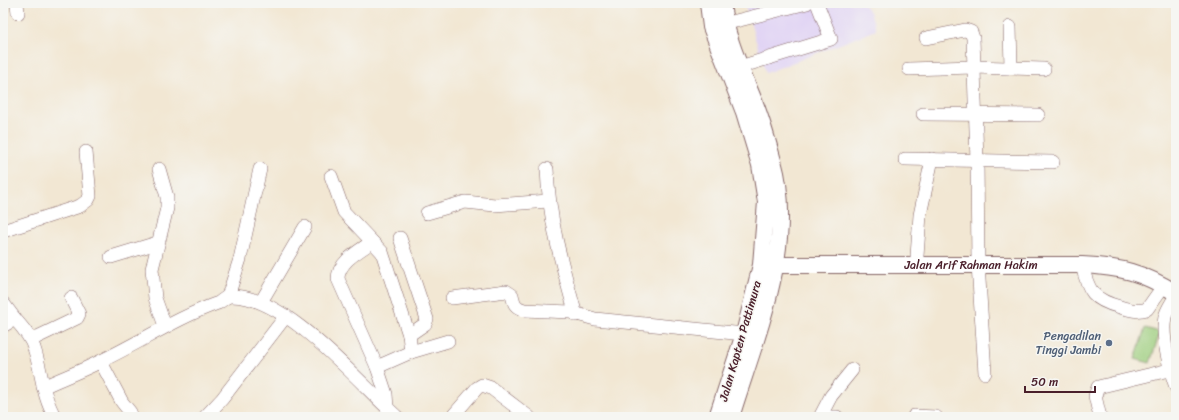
<svg xmlns="http://www.w3.org/2000/svg" width="1179" height="420" font-family="Sriracha,sans-serif">
	<style>
		.built { fill: #e1d4f4 }
		.green { fill: #9dcd7d; stroke: #747654 }
		.lines { fill: none; stroke-linecap: round; stroke-linejoin: round }
		.minor-casing { stroke: #856566; stroke-width: 14 }
		.major-casing { stroke: #856566; stroke-width: 18 }
		.minor { stroke: #fff; stroke-width: 13 }
		.major { stroke: #fff; stroke-width: 16 }
		.service-dot { fill: #5c6f8a; stroke: #f6f6f2; stroke-width: 1.5 }
		.labels { text-anchor: middle; dominant-baseline: central; stroke-width: 3; stroke-linejoin: round; paint-order: stroke }
		.street-label { font-size: 12px; fill: #4a1f2b; stroke: #f6f6f2 }
		.service-label { font-size: 12px; fill: #4e5e75; stroke: #f6f6f2; text-anchor: end }
	</style>
	<rect width="100%" height="100%" fill="#f6f6f2"/>
	<filter id="ink" filterUnits="userSpaceOnUse"><feTurbulence type="fractalNoise" baseFrequency=".025" numOctaves="2"/><feDisplacementMap in="SourceGraphic" scale="8" xChannelSelector="R" yChannelSelector="G"/><feConvolveMatrix kernelMatrix="1 2 1 2 8 2 1 2 1" color-interpolation-filters="sRGB"/></filter>
	<filter id="wash" filterUnits="userSpaceOnUse"><feTurbulence type="fractalNoise" baseFrequency=".012" numOctaves="4" result="noise"/><feDisplacementMap in="SourceGraphic" scale="16" xChannelSelector="R" yChannelSelector="G"/><feGaussianBlur stdDeviation="0.9" result="paint"/><feColorMatrix in="noise" values="0 0 0 0 0 0 0 0 0 0 0 0 0 0 0 0 0 1.4 0 .05"/><feComposite in="paint" operator="in"/></filter>
	<g filter="url(#wash)">
		<rect width="100%" height="100%" fill="#f2e7d3"/>
		<path class="built" d="M753,3H862L870,12L876,30L766,73L745,6Z"/>
		<path class="green" d="M1145,328L1160,332L1150,363L1135,359Z"/>
	</g>
	<g filter="url(#ink)">
		<g class="lines">
			<g class="minor-casing">
				<g id="minor">
					<path d="M17,3L18,13"/>
					<path d="M716,26L807,3"/>
					<path d="M1010,27L1011,67"/>
					<path d="M926,38L965,30L971,32L973,38L977,161L978,264L985,373"/>
					<path d="M909,69L973,67L1044,69"/>
					<path d="M730,70L831,39L817,3"/>
					<path d="M923,114L1038,115"/>
					<path d="M905,159L1053,162"/>
					<path d="M159,169L167,197V208L152,269L155,298L165,326"/>
					<path d="M547,169C549,221 562,265 576,315"/>
					<path d="M331,176L344,212L382,252L409,335L411,352"/>
					<path d="M427,213L465,202L495,205L548,201"/>
					<path d="M3,231L80,206L88,200L90,196L86,152"/>
					<path d="M400,238L427,319L425,324L409,335"/>
					<path d="M372,242C359,251 338,262 338,279L377,367"/>
					<path d="M917,256L920,215L932,159"/>
					<path d="M111,257L157,243"/>
					<path d="M1082,265C1088,291 1093,300 1120,307C1130,310 1137,312 1147,309L1164,285"/>
					<path d="M1176,295C1172,303 1167,309 1165,317C1161,335 1170,371 1176,387"/>
					<path d="M228,296L240,259L260,169"/>
					<path d="M452,298L506,291L512,295C514,304 515,307 524,310L570,312L595,319L744,334"/>
					<path d="M261,302L305,227"/>
					<path d="M3,303L15,319"/>
					<path d="M3,326L15,319C22,327 31,337 34,348C42,371 42,396 55,417"/>
					<path d="M31,340L77,318L79,314L71,298"/>
					<path d="M101,362L122,402L130,412L132,417"/>
					<path d="M43,387C62,378 82,371 101,361C141,342 176,318 218,303C222,301 226,296 231,296C286,295 358,382 397,417"/>
					<path d="M387,408L386,394L377,367L411,352L448,341"/>
					<path d="M914,416L936,417"/>
					<path d="M205,417L222,399L286,316"/>
					<path d="M452,417L477,388L482,385L491,388L529,417"/>
					<path d="M820,417L831,396L852,370"/>
					<path d="M827,417H837"/>
					<path d="M1100,417L1095,396L1098,387L1169,370"/>
				</g>
			</g>
			<g class="major-casing">
				<g id="major">
					<path d="M708,3L711,27L744,112L760,165L766,202L761,265L744,334L717,417"/>
					<path d="M722,3C726,40 743,72 756,106C763,124 768,143 773,161C797,244 755,338 731,417"/>
					<path id="s1" d="M767,265H1082C1121,267 1142,272 1176,293"/>
				</g>
			</g>
			<use href="#minor" class="minor"/>
			<use href="#major" class="major"/>
		</g>
	</g>
	<circle class="service-dot" cx="1109" cy="343" r="4"/>
	<g class="labels">
		<g class="street-label">
			<text stroke="none"><textPath href="#s1" startOffset="204">Jalan Arif Rahman Hakim</textPath></text>
			<text transform="translate(740 341) rotate(-74)">Jalan Kapten Pattimura</text>
		</g>
		<g class="service-label">
			<text x="1101" y="336">Pengadilan<tspan x="1101" dy="14">Tinggi Jambi</tspan></text>
		</g>
	</g>
	<rect width="1179" height="420" fill="none" stroke="#f6f6f2" stroke-width="16"/>
	<path d="M1025 386v6h70v-6" fill="none" stroke="#4a1f2b" stroke-width="2"/>
	<text x="1031" y="386" font-size="12" fill="#4a1f2b" stroke="#f6f6f2" stroke-width="3" paint-order="stroke">50 m</text>
</svg>
